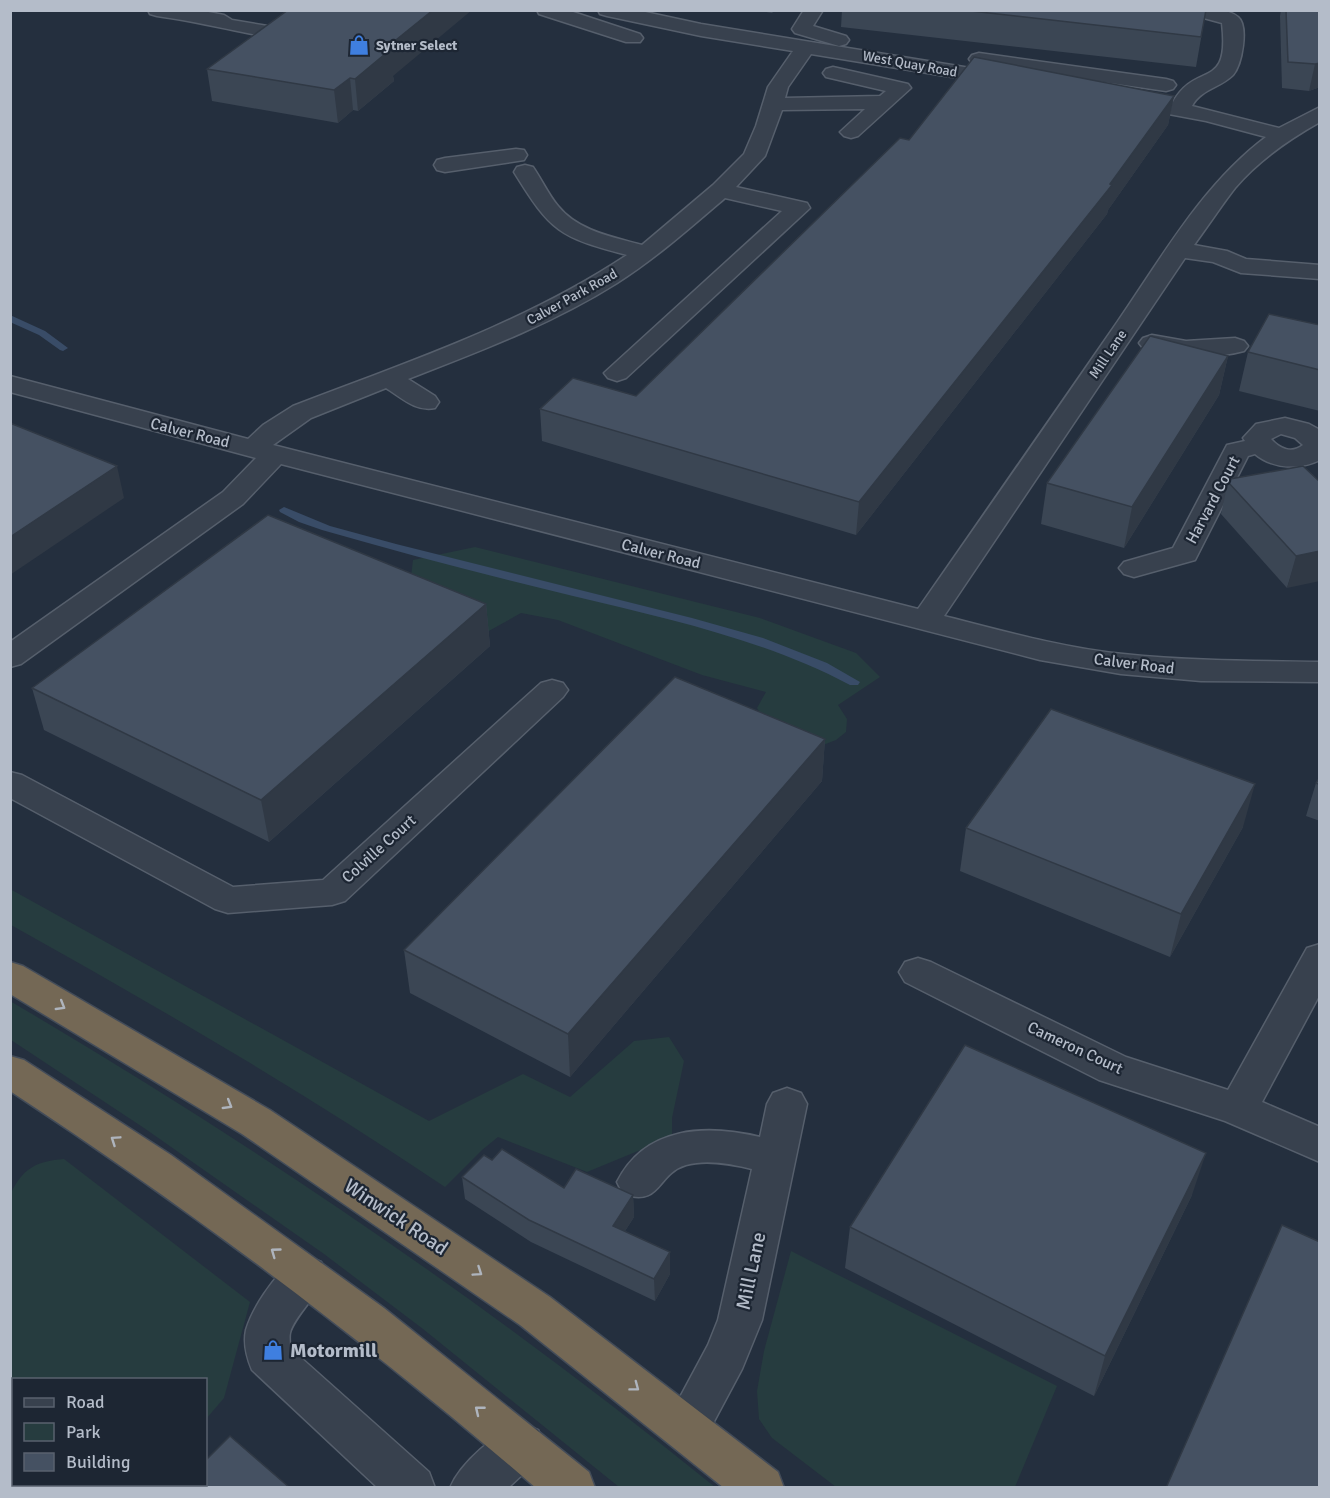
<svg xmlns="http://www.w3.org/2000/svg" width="1330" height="1498" font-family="Signika,sans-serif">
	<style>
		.green { fill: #263c3f }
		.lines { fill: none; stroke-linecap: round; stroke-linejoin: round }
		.stream { fill: #394c67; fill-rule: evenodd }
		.minor-casing { stroke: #565f6c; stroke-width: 3 }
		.highway-casing { stroke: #434c59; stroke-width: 3 }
		.minor { fill: #38414e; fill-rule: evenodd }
		.highway { fill: #746855; fill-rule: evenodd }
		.wall { fill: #3b4654 }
		.shaded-wall { fill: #303945 }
		.building { fill: #455162; stroke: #303945; stroke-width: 1.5 }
		.oneway { stroke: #aeb4bd }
		.labels { text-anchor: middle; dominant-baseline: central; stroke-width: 4.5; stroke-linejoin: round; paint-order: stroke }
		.far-poi-label { font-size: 14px; font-weight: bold; fill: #b4bcc9; stroke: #1d2633; text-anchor: start }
		.far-street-label { font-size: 14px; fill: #b4bcc9; stroke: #1d2633 }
		.street-label { font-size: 16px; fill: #b4bcc9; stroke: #1d2633 }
		.near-street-label { font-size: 20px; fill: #b4bcc9; stroke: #1d2633 }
		.near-poi-label { font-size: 20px; font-weight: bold; fill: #b4bcc9; stroke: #1d2633; text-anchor: start }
	</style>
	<rect width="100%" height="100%" fill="#242f3e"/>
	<g class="green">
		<path d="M475,547L760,618L856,653L880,677L838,705L847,719L846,732L836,740L810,750L768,727L757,708L766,692L702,675L558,620L521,613L487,632L410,585L413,560Z"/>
		<path d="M10,889L429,1121L523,1074L570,1097L634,1041L669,1037L684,1061L672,1118V1137L587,1172L498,1137L482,1150L445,1187C304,1092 158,1007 11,925Z"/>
		<path d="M10,1001C257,1146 493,1307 715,1487H619L423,1329L324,1254L144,1128L11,1040Z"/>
		<path d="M64,1159L250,1302L224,1398L206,1419V1380H14L13,1401L11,1398V1193C23,1168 37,1161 64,1159Z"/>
		<path d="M791,1251L1057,1386L1015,1487H836L772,1438L759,1419L757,1391L764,1351Z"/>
	</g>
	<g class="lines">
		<g class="stream">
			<path d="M10,315L45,331L68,348L63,351L60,350L39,335L10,322Z"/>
			<path d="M284,507L330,526L396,544L692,618L763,638L827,663L860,682L858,685H850C763,639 668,619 573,596C489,576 406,554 322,530L299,522L280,512L279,510Z"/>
		</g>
		<g class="minor-casing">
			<g id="minor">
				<path d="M148,10H198L224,15L232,20L292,30L295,34L292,38L285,40C241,33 201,22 157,16L150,14Z"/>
				<path d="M537,10H567L640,34L643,38L640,42H626L539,14Z"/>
				<path d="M598,10H636L701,24L1007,74L1014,76L1017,80L1014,84L1007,86L811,54L788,87L785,98L880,96L886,91L826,77L823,73L826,69L833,67L908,84L911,88L858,136L851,138L844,136L840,132L865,109L782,110L765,156L736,187L807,203L810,208L626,378L617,381L608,378L604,373L782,211L725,198C690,228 656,258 617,283C552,324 480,351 408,379L435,396L439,402L435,408C416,412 402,398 386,388L311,418L273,445L918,609C985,513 1052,417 1118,321C1162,257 1203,184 1266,137L1206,121L1126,106L1119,104L1116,100L1119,96L1126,94L1173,102C1197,60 1230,92 1222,23L1189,14L1187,10C1201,10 1227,7 1238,17C1249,26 1242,65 1233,75C1220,88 1201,89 1192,106L1279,128L1320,107V122C1288,140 1259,160 1235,188C1221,206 1208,226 1194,245L1227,251L1246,259L1320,265V279L1241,273L1213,262L1185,258L944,616C1003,631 1063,648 1123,654C1189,661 1254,661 1320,662V682L1201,681L1121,674L1040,660L281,464L243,504L21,664L10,667V642L223,492L256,458L10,392V376L248,439L263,425L293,406C407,362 523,324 627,255C559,237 551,232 514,172L517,167L525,165L533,167C542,180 548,194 558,206C578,231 613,237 642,245L713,185L744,154L756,126L768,87L793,51L701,36L607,16L600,14Z"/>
				<path d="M804,10H823L813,26L846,36L849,40L846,44L839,46L795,33L792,29Z"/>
				<path d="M979,53L1166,79L1173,81L1176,85L1173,89L1166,91L972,63L969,59L972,55Z"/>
				<path d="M516,149L524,150L527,155L524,160L445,172L437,170L434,165L437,160L445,158Z"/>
				<path d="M1152,335L1186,341L1235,338L1244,341L1248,346L1244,351C1211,360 1176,356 1143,348L1139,343L1143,338Z"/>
				<path d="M1285,418L1309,424L1320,430V460C1300,470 1273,469 1255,454L1248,456L1195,560L1134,577L1124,574L1119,568L1124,562L1173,548L1227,445L1245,441L1243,438L1256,424ZM1281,434L1295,438L1303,445C1292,454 1280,449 1271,439Z"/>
				<path d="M552,680L563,683L568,690L563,697L345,901L332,905L228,913L215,909L10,798V772L22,775L233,887L323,880L541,683Z"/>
				<path d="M1320,944V994L1262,1102L1320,1127V1162L1225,1121L1099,1080L905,982L899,972L905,962L918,958L931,962L1126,1057L1228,1090L1307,948Z"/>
				<path d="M787,1088L801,1093L807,1104L762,1320L742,1369L703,1442L687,1448L671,1442L664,1427L708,1345L718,1320L752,1169C732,1164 707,1159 686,1165C656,1174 662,1207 623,1194L617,1182C645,1126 706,1124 760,1137L767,1104L773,1093Z"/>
				<path d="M306,1256L321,1262L328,1275C320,1292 293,1318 290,1333C289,1337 290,1343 290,1348L429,1472L435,1488H378L252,1370C247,1358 243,1344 246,1330C253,1307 272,1280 289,1264C293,1260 300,1258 306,1256Z"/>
				<path d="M10,1417L14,1418V1463L10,1461Z"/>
				<path d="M522,1423L538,1430L545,1445L538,1460L508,1488H450C461,1462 496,1433 522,1423Z"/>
				<path d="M30,1484H78L79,1488H31Z"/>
			</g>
		</g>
		<g class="highway-casing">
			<g id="highway">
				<path d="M10,962L23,966L270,1110L550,1297L778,1472L784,1488H724L520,1325L242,1134L10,994Z"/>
				<path d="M10,1056L24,1060L171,1155L384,1308L589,1472L595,1488H536C369,1344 194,1212 10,1091Z"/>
			</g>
		</g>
		<use href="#minor" class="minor"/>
		<use href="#highway" class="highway"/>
	</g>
	<g class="wall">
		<path d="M756,10H775L772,13Z"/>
		<path d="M842,10H1206L1196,67L841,27Z"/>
		<path d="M1281,10H1320V87L1309,91L1282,88L1280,16Z"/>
		<path d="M207,69L393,76L394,81L358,111L353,110L338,123L212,101Z"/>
		<path d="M1174,96L1168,125L1108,210L1107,214L856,535L542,441L540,409L636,396L909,140Z"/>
		<path d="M1320,325V411L1239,391L1248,352Z"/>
		<path d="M1228,356L1219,395L1124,548L1041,524L1047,483Z"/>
		<path d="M1228,482H1320L1287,588L1221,514Z"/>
		<path d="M486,604L490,646L269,842L44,730L32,688Z"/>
		<path d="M825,739L822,781L570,1077L410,993L404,950Z"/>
		<path d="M1320,777V821L1306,816L1316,783Z"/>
		<path d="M1243,827L1170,957L960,871L966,828Z"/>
		<path d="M492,1160L564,1188L633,1195L634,1217L625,1231L670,1252V1274L655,1301L531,1242L465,1199L462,1177Z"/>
		<path d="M1192,1195L1094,1396L845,1268L850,1227Z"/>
		<path d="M193,1485H206L290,1488H194Z"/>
	</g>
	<g class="shaded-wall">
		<path d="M433,10H472L393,76L394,81L358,111L355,79L386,48Z"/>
		<path d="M1320,63V87L1309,91L1315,64Z"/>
		<path d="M350,78L353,110L338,123L334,90Z"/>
		<path d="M1174,96L1168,125L1108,210L1107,214L856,535L859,502L1110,184Z"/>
		<path d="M1228,356L1219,395L1124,548L1132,507Z"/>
		<path d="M117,466L124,498L10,575V537Z"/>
		<path d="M1320,551V581L1287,588L1296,556Z"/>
		<path d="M486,604L490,646L269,842L261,800Z"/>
		<path d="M825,739L822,781L570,1077L568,1034Z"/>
		<path d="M1255,784L1243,827L1170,957L1181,914Z"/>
		<path d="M1206,1153L1192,1195L1094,1396L1105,1356Z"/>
		<path d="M633,1195L634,1217L614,1248L613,1226Z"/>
		<path d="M670,1252V1274L655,1301L654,1279Z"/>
	</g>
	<g class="building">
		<path d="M288,10H433L386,48L391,49L355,79L350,78L334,90L207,69Z"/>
		<path d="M962,10H1206L1201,37Z"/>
		<path d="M1286,10H1320V63L1315,64L1288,62Z"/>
		<path d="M974,57L1174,96L1110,184L1112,185L859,502L540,409L573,378L636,396L900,138L909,140Z"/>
		<path d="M1269,314L1320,325V370L1248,352Z"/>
		<path d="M1150,336L1228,356L1132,507L1047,483Z"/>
		<path d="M10,423L117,466L10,537Z"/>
		<path d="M1303,466L1320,482V551L1296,556L1228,482L1230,479Z"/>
		<path d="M268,515L486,604L261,800L32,688Z"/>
		<path d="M675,677L825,739L568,1034L404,950Z"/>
		<path d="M1051,709L1255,784L1181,914L966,828Z"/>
		<path d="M1320,777V785L1316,783Z"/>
		<path d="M965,1045L1206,1153L1105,1356L850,1227Z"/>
		<path d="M502,1149L564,1188L576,1169L633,1195L613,1226L670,1252L654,1279L529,1220L462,1177L484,1155L492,1160Z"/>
		<path d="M1282,1225L1320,1242V1488H1166Z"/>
		<path d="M230,1436L290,1488H204L201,1485H206V1460Z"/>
	</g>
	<defs><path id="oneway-chevron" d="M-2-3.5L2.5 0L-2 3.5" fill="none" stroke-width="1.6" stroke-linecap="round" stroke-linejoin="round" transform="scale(1.5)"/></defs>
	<g class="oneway">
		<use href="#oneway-chevron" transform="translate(61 1006) rotate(31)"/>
		<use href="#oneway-chevron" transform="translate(228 1105) rotate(31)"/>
		<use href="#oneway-chevron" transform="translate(115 1140) rotate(-146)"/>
		<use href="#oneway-chevron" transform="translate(275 1252) rotate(-144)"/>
		<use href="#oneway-chevron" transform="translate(478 1272) rotate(34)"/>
		<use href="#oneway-chevron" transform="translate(635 1387) rotate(37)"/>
		<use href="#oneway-chevron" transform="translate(479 1410) rotate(-141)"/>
	</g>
	<defs>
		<g id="shop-bare" transform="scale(1.62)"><path d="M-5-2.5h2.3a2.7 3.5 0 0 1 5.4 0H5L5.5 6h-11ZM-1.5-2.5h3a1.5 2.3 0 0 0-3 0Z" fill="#3f7fe0" stroke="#1d2633" stroke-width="2.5" paint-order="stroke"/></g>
	</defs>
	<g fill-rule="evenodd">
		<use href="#shop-bare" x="359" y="45"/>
		<use href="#shop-bare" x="273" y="1350"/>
	</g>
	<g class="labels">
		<g class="far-poi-label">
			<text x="376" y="45">Sytner Select</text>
		</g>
		<g class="far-street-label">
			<text transform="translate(910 64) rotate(10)">West Quay Road</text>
			<text transform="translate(572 297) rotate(-29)">Calver Park Road</text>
			<text transform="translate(1108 354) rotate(-56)">Mill Lane</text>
		</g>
		<g class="street-label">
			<text transform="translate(190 433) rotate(14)">Calver Road</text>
			<text transform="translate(1213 500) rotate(-62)">Harvard Court</text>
			<text transform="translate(661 554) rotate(14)">Calver Road</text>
			<text transform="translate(1134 664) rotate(7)">Calver Road</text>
			<text transform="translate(379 849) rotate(-42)">Colville Court</text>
			<text transform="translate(1075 1048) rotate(25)">Cameron Court</text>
		</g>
		<g class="near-street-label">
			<text transform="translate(396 1217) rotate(34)">Winwick Road</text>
			<text transform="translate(751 1271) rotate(-78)">Mill Lane</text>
		</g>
		<g class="near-poi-label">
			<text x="290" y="1350">Motormill</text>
		</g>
	</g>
	<rect width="1330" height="1498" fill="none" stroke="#b4bcc9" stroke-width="24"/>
	<rect x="12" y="1378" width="195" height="108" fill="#1d2633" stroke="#59626f" stroke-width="1.5"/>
	<rect x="24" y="1398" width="30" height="9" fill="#38414e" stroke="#59626f" stroke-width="1.5"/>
	<text x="66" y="1408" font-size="18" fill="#b4bcc9">Road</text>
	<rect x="24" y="1423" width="30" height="18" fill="#263c3f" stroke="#59626f" stroke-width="1.5"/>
	<text x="66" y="1438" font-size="18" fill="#b4bcc9">Park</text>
	<rect x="24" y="1453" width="30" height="18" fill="#455162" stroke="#59626f" stroke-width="1.5"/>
	<text x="66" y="1468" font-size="18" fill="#b4bcc9">Building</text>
</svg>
